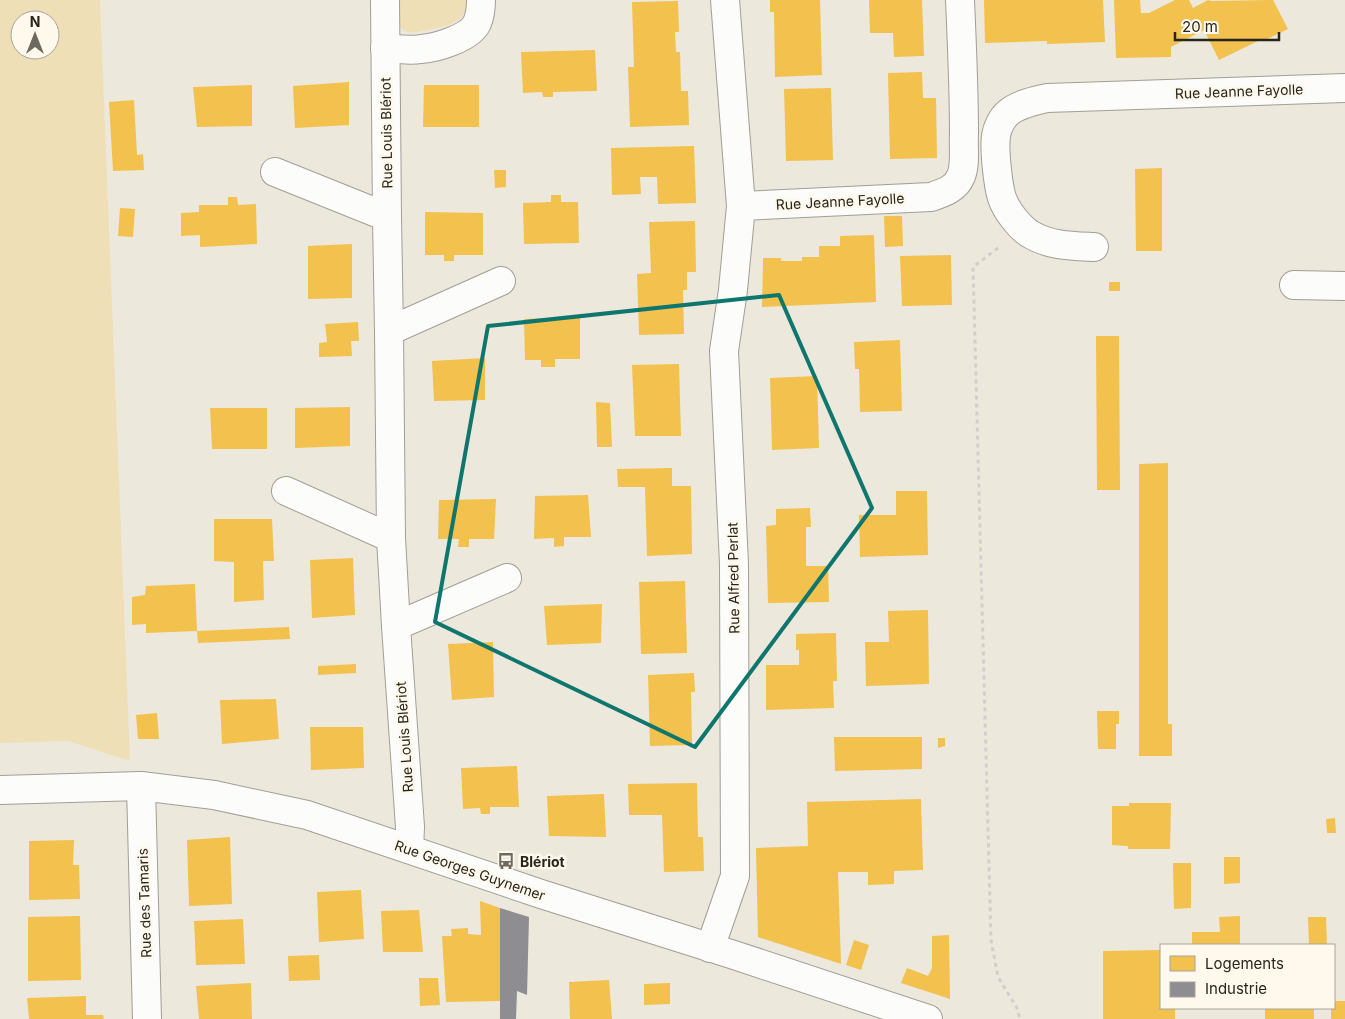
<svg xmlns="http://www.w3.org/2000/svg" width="1345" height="1019" font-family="Inter,sans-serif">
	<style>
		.grass { fill: #efdfb6; fill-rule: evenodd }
		.homes { fill: #f2c14e }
		.industry { fill: #8d8d92 }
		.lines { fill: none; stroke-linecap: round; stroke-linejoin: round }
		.street-casing { stroke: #a29e96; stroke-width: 30 }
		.secondary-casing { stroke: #a29e96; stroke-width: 30 }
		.path { stroke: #d1cfcd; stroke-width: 3; stroke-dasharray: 4 4; stroke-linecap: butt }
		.street { stroke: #fcfcfa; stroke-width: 28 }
		.secondary { stroke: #fcfcfa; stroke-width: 28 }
		.marked { fill: none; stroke: #0f766e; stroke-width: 4; stroke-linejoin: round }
		.labels { text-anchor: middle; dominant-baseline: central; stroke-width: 5; stroke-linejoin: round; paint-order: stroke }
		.street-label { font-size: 14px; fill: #28251d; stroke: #fef9ec }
		.poi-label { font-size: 14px; font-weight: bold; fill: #28251d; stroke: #fef9ec; text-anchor: start }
	</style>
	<rect width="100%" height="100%" fill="#ede8dc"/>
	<g class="grass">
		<path d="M0,0H100L130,761L68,741L0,743ZM20,20H50V50H20Z"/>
		<path d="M397,0H468C468,20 449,26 433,29C421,31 404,38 398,23C395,18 397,7 397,0Z"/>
	</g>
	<g class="homes">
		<path d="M770,0H820L822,75L775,77L774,12H770Z"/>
		<path d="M869,0H922L924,56L894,57L893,33H870Z"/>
		<path d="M984,0H1103L1105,42L1047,44V41L985,43Z"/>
		<path d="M1114,0H1140L1141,13H1149L1175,0H1189L1193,8L1208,0L1211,1L1273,0L1288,29L1263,41L1262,39L1219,60L1204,30L1171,47V57L1116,58Z"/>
		<path d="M678,1L679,32H675L676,52H680L681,91H688L689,125L630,127L628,67H634L632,2Z"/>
		<path d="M595,50L597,91L553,92V97H543L542,92L523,93L521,52Z"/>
		<path d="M922,72L923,98H936L937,158L890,159L888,73Z"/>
		<path d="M349,82V125L295,128L293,86Z"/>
		<path d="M252,85V126L197,127L193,87Z"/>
		<path d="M424,85H479V127H423Z"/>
		<path d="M831,88L833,160L786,161L784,89Z"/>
		<path d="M134,100L137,155L143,154L144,170L113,171L109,102Z"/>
		<path d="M694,146L696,203L658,204L657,177H640L641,194L612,195L611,148Z"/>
		<path d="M1162,168V251H1136L1135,169Z"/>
		<path d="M494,170H506V187L495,188Z"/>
		<path d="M551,195H561V202H578L579,243L524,244L523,203L551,202Z"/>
		<path d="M228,197H237L238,205L256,204L257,244L200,247V235L181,236V213L199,212V205H228Z"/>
		<path d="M120,208L135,209L133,237L118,236Z"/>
		<path d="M425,212L483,213V255H454V261H444V255H425Z"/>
		<path d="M884,216H902L903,246L885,247Z"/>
		<path d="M695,221L696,272H687V290H683L684,334L639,335L637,274L651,273L649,222Z"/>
		<path d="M874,235L876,302L762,307L763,258H781V261H802V257H819V246H840V236Z"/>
		<path d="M352,244V298L308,299V246Z"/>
		<path d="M951,255L952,305L902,306L900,256Z"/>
		<rect x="1109" y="282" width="11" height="9"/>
		<path d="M580,317V359H555V367H541V360H525L524,319Z"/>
		<path d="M358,322L359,341H351L352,356L319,357V343L327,342L325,324Z"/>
		<path d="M1096,336H1119L1120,490H1097Z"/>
		<path d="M900,340L902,411L860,412L859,369H855L854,342Z"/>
		<path d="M485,358V400L434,401L432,361Z"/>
		<path d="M679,364L681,436H635L632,365Z"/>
		<path d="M817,376L819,448L772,450L770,378Z"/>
		<path d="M596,402L610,403L612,447H597Z"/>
		<path d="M350,407V446L295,448V408Z"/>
		<path d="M210,408H267V449H212Z"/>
		<path d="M1168,463V724H1172V756H1139V464Z"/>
		<path d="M672,468V486H691L692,554L647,556L645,487H618L617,469Z"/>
		<path d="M896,491H927L928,555L860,557L859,515H896Z"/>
		<path d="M588,495L591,537H564V546L554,547V538L534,539L535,496Z"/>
		<path d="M496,499L494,539H469V547H458L459,539H438L439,500Z"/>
		<path d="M810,508L811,527H806V566H828L829,602L768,603L766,526L776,525V509Z"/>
		<path d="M214,519H272L274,561H263L264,600L234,602V562L214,561Z"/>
		<path d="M353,558L355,615L312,618L310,560Z"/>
		<path d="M685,581L687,653L641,654L639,582Z"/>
		<path d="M195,584L197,631L146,633V624L132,625V597L145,595L146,586Z"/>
		<path d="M602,604L601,643L547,645L544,606Z"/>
		<path d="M928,610L929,684L866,686L865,642H889L888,611Z"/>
		<path d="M289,627L290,639L198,643L197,631Z"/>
		<path d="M836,633L837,681H833L834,708L766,710V665H799V650H796V634Z"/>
		<path d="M493,642L494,697L452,700L448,644Z"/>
		<path d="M356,664V673L318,675V666Z"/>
		<path d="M694,673L695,692H691L692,745L650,746L648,675Z"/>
		<path d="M276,699L279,739L222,744L220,700Z"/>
		<path d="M1097,711H1119V724H1116V749H1098Z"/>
		<path d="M157,713L159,739H138L136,715Z"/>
		<path d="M310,727H363L364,768L311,770Z"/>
		<path d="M834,737H922V769L835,771Z"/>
		<path d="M938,738H945V746L938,748Z"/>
		<path d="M517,766L519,807H490V814H481L480,808L463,809L461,768Z"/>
		<path d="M697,783L698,837H703L704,871L664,872L662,815H629L628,784Z"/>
		<path d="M604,794L606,837L549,836L547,796Z"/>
		<path d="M921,799L923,870L894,871V884L868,885V872H838L841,964L758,937L756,848L808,846L807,802Z"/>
		<path d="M1129,803H1171L1170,849H1128V846L1112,845V806H1129Z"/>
		<path d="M1335,818L1336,833H1327L1326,819Z"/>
		<path d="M230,837L232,904L189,906L187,840Z"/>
		<path d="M74,840L73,865H79L80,899L29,900V841Z"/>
		<path d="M1224,857H1240V883L1224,884Z"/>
		<path d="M1173,863H1191V908L1174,909Z"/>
		<path d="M361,890L364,939L319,942L317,892Z"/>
		<path d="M480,901L500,908V1001L446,1002L442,936H452L451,929L468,928V934L481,935Z"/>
		<path d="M419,910L423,952H383L381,911Z"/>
		<path d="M80,916L81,980L28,981V917Z"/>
		<path d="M1240,916V945H1192V932H1220L1219,917Z"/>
		<path d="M1308,917H1326L1327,945H1309Z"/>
		<path d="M243,919L245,964L196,965L194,921Z"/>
		<path d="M949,935L950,999L901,983L907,968L928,976L932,968V936Z"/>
		<path d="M854,940L869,945L861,970L846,965Z"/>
		<path d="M1161,950V1008H1175V1019H1103V951Z"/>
		<path d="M319,955L320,980L289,981L288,956Z"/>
		<path d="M419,978H438L440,1005L420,1006Z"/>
		<path d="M609,980L612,1019H570L569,982Z"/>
		<path d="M251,983L252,1019H199L196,986Z"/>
		<path d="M670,983V1004L644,1005V984Z"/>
		<path d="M86,996V1015H103L104,1019H29L27,998Z"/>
		<path d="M1334,1001H1345V1019H1331V1008H1334Z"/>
		<rect x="1265" y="1008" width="49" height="11"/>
	</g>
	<path class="industry" d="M500,908L529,917L527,995L517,991L516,1019H500Z"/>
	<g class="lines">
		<g class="street-casing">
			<g id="street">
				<path d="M385,0L387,217"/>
				<path d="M725,0L741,206L931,197C943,193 956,189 961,176C966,164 963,147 964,134C964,89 962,45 960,0"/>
				<path d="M385,48C397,49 409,51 421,49C436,48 470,38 477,23C480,16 481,8 481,0"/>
				<path d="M275,172L387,217L389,331"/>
				<path d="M1094,247C1072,246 1050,246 1030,234C1019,227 1006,210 1002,198C998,186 994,149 996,136C997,128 1002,118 1008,113C1018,104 1035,101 1047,98L1345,88"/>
				<path d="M1294,285L1345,286"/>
				<path d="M286,491L391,538L396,626"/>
				<path d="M391,538L389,331L501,281"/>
				<path d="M141,786L147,1019"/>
				<path d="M409,849L410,827L396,626L507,578"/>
				<path d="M710,948L735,876L734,564L724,351L733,290L741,206"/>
			</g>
		</g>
		<g class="secondary-casing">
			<path id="secondary" d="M0,790L141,786L214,795L307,815L541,894L734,955L928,1019"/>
		</g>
		<path class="path" d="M998,248L973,267L991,940L998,977L1017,1008L1020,1019"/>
		<use href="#street" class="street"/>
		<use href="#secondary" class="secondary"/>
	</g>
	<path class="marked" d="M779,295L872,508L695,747L435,622L488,326Z"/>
	<defs>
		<g id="bus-bare" transform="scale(1.35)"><path d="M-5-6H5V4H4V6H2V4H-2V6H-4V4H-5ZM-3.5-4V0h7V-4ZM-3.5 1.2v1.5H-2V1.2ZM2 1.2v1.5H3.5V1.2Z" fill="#6d6960" stroke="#fef9ec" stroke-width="2.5" paint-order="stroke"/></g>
	</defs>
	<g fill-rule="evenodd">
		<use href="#bus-bare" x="506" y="861"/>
	</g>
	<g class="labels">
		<g class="street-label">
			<text transform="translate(1239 91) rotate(-2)">Rue Jeanne Fayolle</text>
			<text transform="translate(386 133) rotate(-91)">Rue Louis Blériot</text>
			<text transform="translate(840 201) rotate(-3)">Rue Jeanne Fayolle</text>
			<text transform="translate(733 578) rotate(-91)">Rue Alfred Perlat</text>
			<text transform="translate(404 737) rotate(-94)">Rue Louis Blériot</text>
			<text transform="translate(470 870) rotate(19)">Rue Georges Guynemer</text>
			<text transform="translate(144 903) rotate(-92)">Rue des Tamaris</text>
		</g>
		<g class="poi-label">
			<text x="520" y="861">Blériot</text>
		</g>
	</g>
	<rect x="1160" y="944" width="175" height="65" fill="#fef9ec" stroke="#a8a499"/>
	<rect x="1170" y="956" width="25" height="15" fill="#f2c14e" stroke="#a8a499"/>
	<text x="1205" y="969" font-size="15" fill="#28251d">Logements</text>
	<rect x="1170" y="982" width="25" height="15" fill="#8d8d92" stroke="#a8a499"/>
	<text x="1205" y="994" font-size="15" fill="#28251d">Industrie</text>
	<g transform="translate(35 35)"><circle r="24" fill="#fef9ec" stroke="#a8a499"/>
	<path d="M0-4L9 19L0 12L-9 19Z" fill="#6d6960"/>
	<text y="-8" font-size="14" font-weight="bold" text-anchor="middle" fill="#28251d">N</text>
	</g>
	<path d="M1175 32v8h104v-8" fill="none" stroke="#28251d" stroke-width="2.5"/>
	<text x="1182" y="32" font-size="15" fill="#28251d" stroke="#fef9ec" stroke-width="4" paint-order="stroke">20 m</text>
</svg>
